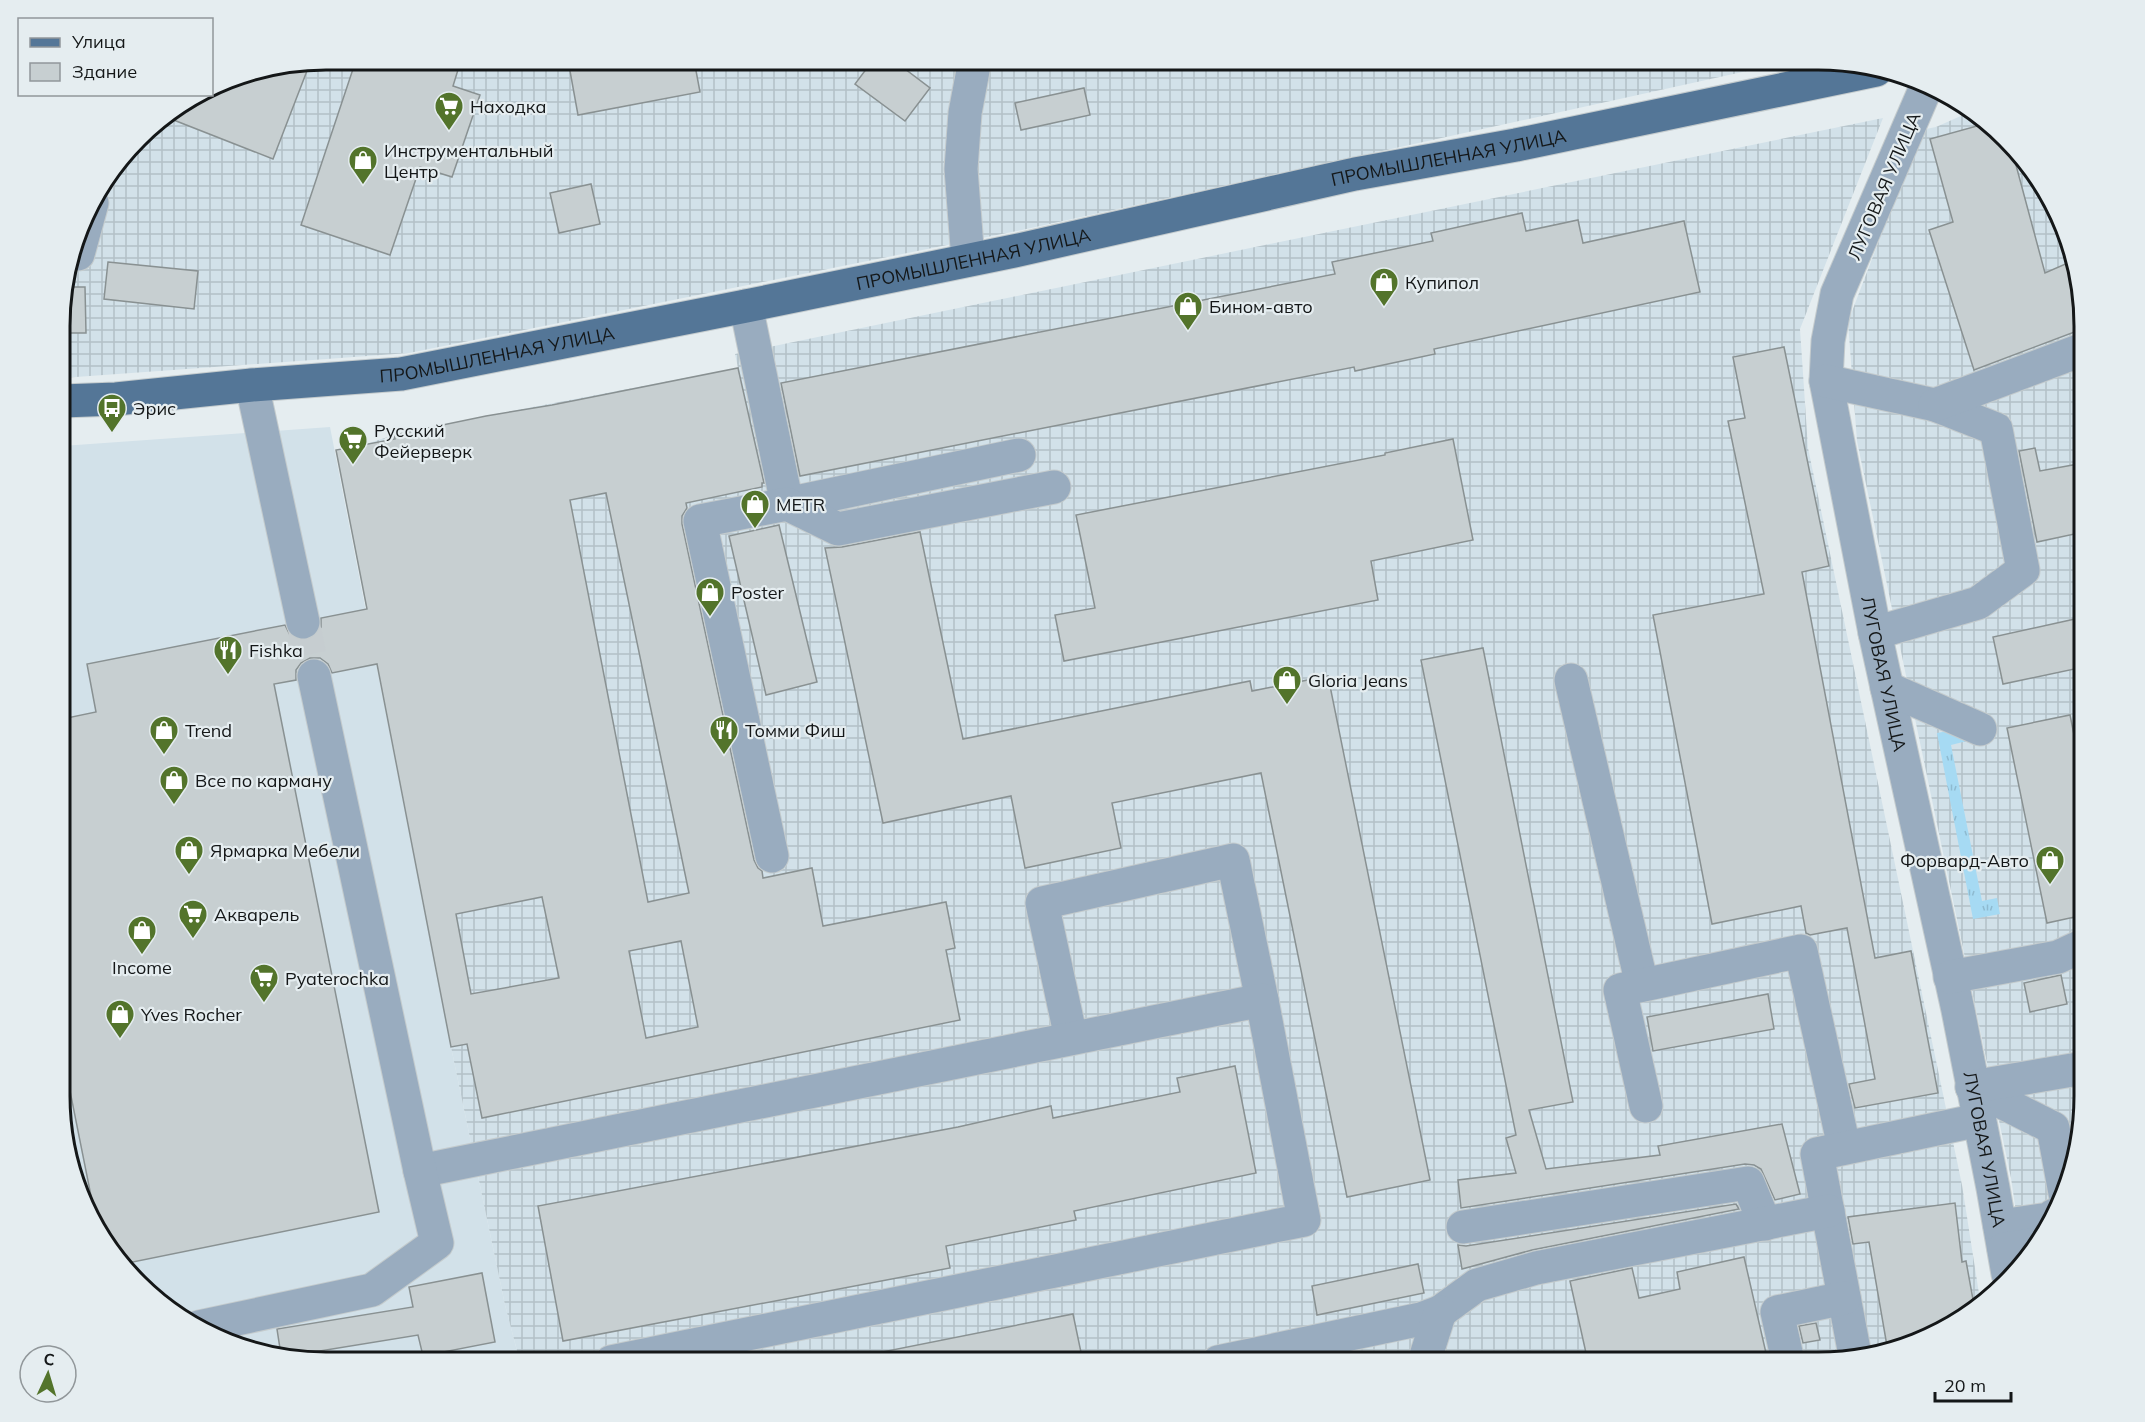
<svg xmlns="http://www.w3.org/2000/svg" width="2145" height="1422" font-family="Mulish,sans-serif">
	<style>
		.built { fill: #d2e1e9 }
		.industrial { fill: url(#industrial-grid) }
		.grass { fill: url(#grass-tufts) }
		.building { fill: #c7cfd1; stroke: #899192; stroke-width: 1.5; fill-rule: evenodd }
		.lines { fill: none; stroke-linecap: round; stroke-linejoin: round }
		.minor-tunnel { stroke: #c6cdd0; stroke-width: 33; stroke-dasharray: 33 16; stroke-linecap: butt }
		.minor-casing { stroke: #c4cbcd; stroke-width: 35 }
		.major-casing { stroke: #c4cbcd; stroke-width: 35 }
		.minor { stroke: #99acbf; stroke-width: 33 }
		.major { stroke: #547697; stroke-width: 33 }
		.labels { text-anchor: middle; dominant-baseline: central; stroke-width: 4.5; stroke-linejoin: round; paint-order: stroke }
		.poi-label { font-size: 18px; fill: #141718; stroke: #e5edf0; text-anchor: start }
		.street-label { font-size: 18px; fill: #141718; stroke: #e5edf0 }
		.rim { fill: none; stroke: #141718; stroke-width: 3 }
	</style>
	<defs>
		<pattern id="industrial-grid" width="8" height="8" patternUnits="userSpaceOnUse" patternTransform="scale(1.5)"><rect width="8" height="8" fill="#d2e1e9"/><path d="M0 4h8M4 0v8" fill="none" stroke="#b3c0c7"/></pattern>
		<pattern id="grass-tufts" width="24" height="20" patternUnits="userSpaceOnUse" patternTransform="scale(1.5)"><rect width="24" height="20" fill="#a6daf3"/><path d="M3 7l-1-3M5 7V3M7 7l1-3M15 17l-1-3M17 17v-4M19 17l1-3" fill="none" stroke="#8ebad0"/></pattern>
	</defs>
	<rect width="100%" height="100%" fill="#e5edf0"/>
	<path class="built" d="M330,427L451,1047L505,1305L520,1362H326L241,1348L178,1317L96,1229L62,1130V446Z"/>
	<g class="industrial">
		<path d="M327,60H1797L1022,230L409,353L62,378V292L88,208L151,126L202,95L212,94V89L225,80Z"/>
		<path d="M1972,111L2049,194L2084,310V1112L2071,1181L2023,1259L2011,1178L1857,441L1848,322L1921,130L1936,127Z"/>
		<path d="M1883,118L1800,329L1808,448L1962,1185L1980,1300L1951,1326L1835,1361L520,1362L505,1305L451,1047L336,450L366,444L394,435L486,416L738,368L735,354Z"/>
	</g>
	<path class="grass" d="M1965,728L1967,741L1951,745L1982,901L1997,898L2000,914L1973,919L1937,733Z"/>
	<g class="building">
		<path d="M356,60H461L453,86L480,95L452,177L420,167L390,255L301,225Z"/>
		<path d="M568,60H694L700,92L578,115Z"/>
		<path d="M873,60H893L930,88L905,121L855,84Z"/>
		<path d="M310,63L273,159L166,117L202,94H212V89L225,80Z"/>
		<path d="M1084,88L1090,115L1021,130L1015,103Z"/>
		<path d="M1984,124L2013,154L2045,273L2070,262L2084,310V331H2077L1974,370L1929,230L1953,222L1930,139Z"/>
		<path d="M591,184L600,224L559,233L550,193Z"/>
		<path d="M1522,213L1526,231L1578,220L1583,243L1684,221L1700,292L1434,349L1435,354L1355,371L1354,367L800,476L781,383L1335,274L1332,262L1433,241L1431,233Z"/>
		<path d="M108,262L198,271L194,309L104,299Z"/>
		<path d="M64,287H85L86,333H62Z"/>
		<path d="M1784,347L1829,566L1802,572L1875,958L1911,951L1938,1093L1855,1108L1849,1084L1875,1079L1847,928L1810,935L1806,933L1801,906L1712,924L1653,615L1764,594L1728,421L1745,418L1733,357Z"/>
		<path d="M738,368L764,483H762V487L686,503L687,508L682,516V524L754,860L758,868L762,871L763,878L812,868L823,926L946,902L955,948L946,950L960,1020L482,1118L467,1044L451,1047L377,664L332,673L328,664L320,658H310L301,663L296,670V680L274,684L379,1212L128,1263L98,1231L62,1051V719L96,712L87,664L285,625L290,635L297,640H306L316,635L321,627V618L367,609L336,450L395,439L394,435L486,416L552,405ZM606,493L689,893L648,902L570,500ZM542,897L559,978L471,994L456,914ZM681,941L698,1027L646,1038L629,951Z"/>
		<path d="M1453,439L1473,540L1371,561L1378,600L1064,661L1055,615L1095,608L1076,515L1385,455V453Z"/>
		<path d="M2035,448L2040,471L2084,463V532L2037,542L2019,451Z"/>
		<path d="M779,525L817,682L766,695L729,536Z"/>
		<path d="M920,532L963,739L1250,681L1252,691L1328,676L1430,1180L1347,1197L1261,773L1112,803L1121,848L1025,868L1011,796L883,823L825,548L842,547Z"/>
		<path d="M2084,617V667L2003,684L1993,637Z"/>
		<path d="M1483,648L1573,1102L1529,1110L1546,1169L1660,1155L1658,1146L1782,1124L1800,1194L1775,1200L1761,1169L1754,1165L1745,1164L1461,1208L1458,1180L1516,1173L1506,1138L1516,1135L1421,660Z"/>
		<path d="M2070,715L2084,784V915L2047,923L2007,728Z"/>
		<path d="M2061,975L2067,1004L2030,1012L2024,983Z"/>
		<path d="M1768,994L1774,1029L1653,1051L1647,1017Z"/>
		<path d="M1235,1066L1256,1173L1074,1211L1076,1220L946,1246L950,1268L563,1341L538,1206L958,1127L1051,1106L1053,1118L1180,1092L1177,1078Z"/>
		<path d="M1955,1203L1962,1262L1966,1261L1974,1305L1951,1326L1887,1346L1869,1242L1853,1244L1848,1217Z"/>
		<path d="M1736,1204L1739,1209L1532,1250L1462,1269L1458,1245L1466,1246Z"/>
		<path d="M1744,1257L1766,1353L1730,1361L1677,1362L1675,1352L1632,1362H1588L1570,1281L1632,1268L1639,1298L1680,1289L1677,1272Z"/>
		<path d="M1418,1264L1424,1293L1317,1315L1312,1286Z"/>
		<path d="M482,1273L495,1342L423,1356L418,1335L289,1356L281,1355L277,1329L413,1307L409,1287Z"/>
		<path d="M1073,1314L1083,1362H883L882,1352Z"/>
		<path d="M1816,1323L1820,1340L1803,1343L1799,1326Z"/>
	</g>
	<g class="lines">
		<path class="minor-tunnel" d="M303,622L314,676"/>
		<g class="minor-casing">
			<g id="minor">
				<path id="s1" d="M1927,85L1837,294L1828,341L1826,381L1875,633L1958,1010L1993,1188L2008,1274"/>
				<path d="M74,254H78L92,203"/>
				<path d="M968,260L961,169L965,113L975,60"/>
				<path d="M746,306L787,504L1019,455"/>
				<path d="M1826,381L1935,405L1996,429L2023,570L1978,603L1875,633"/>
				<path d="M252,385L303,622"/>
				<path d="M1935,405L2084,349"/>
				<path d="M1571,680L1642,985"/>
				<path d="M1887,688L1980,729"/>
				<path d="M772,856L700,521L787,504L838,529L1054,487"/>
				<path d="M1950,977L2058,957L2084,945"/>
				<path d="M1071,1038L1042,903L1233,860L1262,1000"/>
				<path d="M1972,1087L2053,1128L2065,1193"/>
				<path d="M1972,1087L2084,1068"/>
				<path d="M1646,1106L1620,990L1801,951L1844,1147"/>
				<path d="M420,1171L1262,1000L1304,1220L611,1362"/>
				<path d="M2000,1226L2049,1219L2054,1215"/>
				<path d="M1463,1227L1748,1183L1765,1224"/>
				<path d="M2004,1249L2039,1244"/>
				<path d="M199,1327L372,1290L437,1243L420,1171L314,676"/>
				<path d="M1855,1355L1817,1154L1979,1120"/>
				<path d="M1788,1361L1777,1312L1844,1298"/>
				<path d="M1218,1362L1421,1319L1440,1312L1477,1285L1536,1268L1828,1211"/>
				<path d="M1424,1362L1440,1312"/>
			</g>
		</g>
		<g class="major-casing">
			<g id="major">
				<path id="s2" d="M62,401L116,399L252,385L401,374L746,306L1014,251L1355,174L1516,145L1876,70"/>
			</g>
		</g>
		<use href="#minor" class="minor"/>
		<use href="#major" class="major"/>
	</g>
	<defs>
		<g id="supermarket-pin" transform="scale(1.5)"><path d="M0 17L-7.5 6A9.5 9.5 0 1 1 7.5 6Z" fill="#53742b" stroke="#e5edf0"/><path d="M-6-5.5h2.5l.6 2H6L4.5 2H-2.5L-4.4-4H-6ZM-1.5 3.2a1.3 1.3 0 1 0 .1 0ZM3 3.2a1.3 1.3 0 1 0 .1 0Z" fill="#fff"/></g>
		<g id="shop-pin" transform="scale(1.5)"><path d="M0 17L-7.5 6A9.5 9.5 0 1 1 7.5 6Z" fill="#53742b" stroke="#e5edf0"/><path d="M-5-2.5h2.3a2.7 3.5 0 0 1 5.4 0H5L5.5 6h-11ZM-1.5-2.5h3a1.5 2.3 0 0 0-3 0Z" fill="#fff"/></g>
		<g id="bus-pin" transform="scale(1.5)"><path d="M0 17L-7.5 6A9.5 9.5 0 1 1 7.5 6Z" fill="#53742b" stroke="#e5edf0"/><path d="M-5-6H5V4H4V6H2V4H-2V6H-4V4H-5ZM-3.5-4V0h7V-4ZM-3.5 1.2v1.5H-2V1.2ZM2 1.2v1.5H3.5V1.2Z" fill="#fff"/></g>
		<g id="restaurant-pin" transform="scale(1.5)"><path d="M0 17L-7.5 6A9.5 9.5 0 1 1 7.5 6Z" fill="#53742b" stroke="#e5edf0"/><path d="M-5-6h1v4h1v-4h1v4h1v-4h1v5L-1.5 .5V6h-2V.5L-5-1ZM5-6V6H3V1.5H1.5Q1.5-4 5-6Z" fill="#fff"/></g>
	</defs>
	<g fill-rule="evenodd">
		<use href="#supermarket-pin" x="449" y="106"/>
		<use href="#shop-pin" x="363" y="160"/>
		<use href="#shop-pin" x="1384" y="282"/>
		<use href="#shop-pin" x="1188" y="306"/>
		<use href="#bus-pin" x="112" y="408"/>
		<use href="#supermarket-pin" x="353" y="440"/>
		<use href="#shop-pin" x="755" y="504"/>
		<use href="#shop-pin" x="710" y="592"/>
		<use href="#restaurant-pin" x="228" y="650"/>
		<use href="#shop-pin" x="1287" y="680"/>
		<use href="#shop-pin" x="164" y="730"/>
		<use href="#restaurant-pin" x="724" y="730"/>
		<use href="#shop-pin" x="174" y="780"/>
		<use href="#shop-pin" x="189" y="850"/>
		<use href="#shop-pin" x="2050" y="860"/>
		<use href="#supermarket-pin" x="193" y="914"/>
		<use href="#shop-pin" x="142" y="930"/>
		<use href="#supermarket-pin" x="264" y="978"/>
		<use href="#shop-pin" x="120" y="1014"/>
	</g>
	<g class="labels">
		<g class="poi-label">
			<text x="470" y="106">Находка</text>
			<text x="384" y="150">Инструментальный<tspan x="384" dy="21">Центр</tspan></text>
			<text x="1405" y="282">Купипол</text>
			<text x="1209" y="306">Бином-авто</text>
			<text x="133" y="408">Эрис</text>
			<text x="374" y="430">Русский<tspan x="374" dy="21">Фейерверк</tspan></text>
			<text x="776" y="504">METR</text>
			<text x="731" y="592">Poster</text>
			<text x="249" y="650">Fishka</text>
			<text x="1308" y="680">Gloria Jeans</text>
			<text x="185" y="730">Trend</text>
			<text x="745" y="730">Томми Фиш</text>
			<text x="195" y="780">Все по карману</text>
			<text x="210" y="850">Ярмарка Мебели</text>
			<text x="2029" y="860" text-anchor="end">Форвард-Авто</text>
			<text x="214" y="914">Акварель</text>
			<text x="142" y="967" text-anchor="middle">Income</text>
			<text x="285" y="978">Pyaterochka</text>
			<text x="141" y="1014">Yves Rocher</text>
		</g>
		<g class="street-label">
			<text stroke="none"><textPath href="#s2" startOffset="1410">ПРОМЫШЛЕННАЯ УЛИЦА</textPath></text>
			<text transform="translate(1884 186) rotate(-67)">ЛУГОВАЯ УЛИЦА</text>
			<text stroke="none"><textPath href="#s2" startOffset="924">ПРОМЫШЛЕННАЯ УЛИЦА</textPath></text>
			<text stroke="none"><textPath href="#s2" startOffset="438">ПРОМЫШЛЕННАЯ УЛИЦА</textPath></text>
			<text stroke="none"><textPath href="#s1" startOffset="614">ЛУГОВАЯ УЛИЦА</textPath></text>
			<text stroke="none"><textPath href="#s1" startOffset="1100">ЛУГОВАЯ УЛИЦА</textPath></text>
		</g>
	</g>
	<path d="M0 0H2145V1422H0ZM326 70H1818A256 256 0 0 1 2074 326V1096A256 256 0 0 1 1818 1352H326A256 256 0 0 1 70 1096V326A256 256 0 0 1 326 70Z" fill="#e5edf0" fill-rule="evenodd"/>
	<path class="rim" d="M326 70H1818A256 256 0 0 1 2074 326V1096A256 256 0 0 1 1818 1352H326A256 256 0 0 1 70 1096V326A256 256 0 0 1 326 70Z"/>
	<rect x="18" y="18" width="195" height="78" fill="#e5edf0" stroke="#91979a" stroke-width="1.5"/>
	<rect x="30" y="38" width="30" height="9" fill="#547697" stroke="#91979a" stroke-width="1.5"/>
	<text x="72" y="48" font-size="18" fill="#141718">Улица</text>
	<rect x="30" y="63" width="30" height="18" fill="#c7cfd1" stroke="#91979a" stroke-width="1.5"/>
	<text x="72" y="78" font-size="18" fill="#141718">Здание</text>
	<g transform="translate(48 1374) rotate(4)"><circle r="28" fill="#e5edf0" stroke="#91979a" stroke-width="1.5"/>
	<path d="M0-4.5L10 22L0 15L-10 22Z" fill="#53742b"/>
	<text y="-9" font-size="16" font-weight="bold" text-anchor="middle" fill="#141718">С</text>
	</g>
	<path d="M1935 1392v9h76v-9" fill="none" stroke="#141718" stroke-width="3"/>
	<text x="1944" y="1392" font-size="18" fill="#141718" stroke="#e5edf0" stroke-width="4.5" paint-order="stroke">20 m</text>
</svg>
